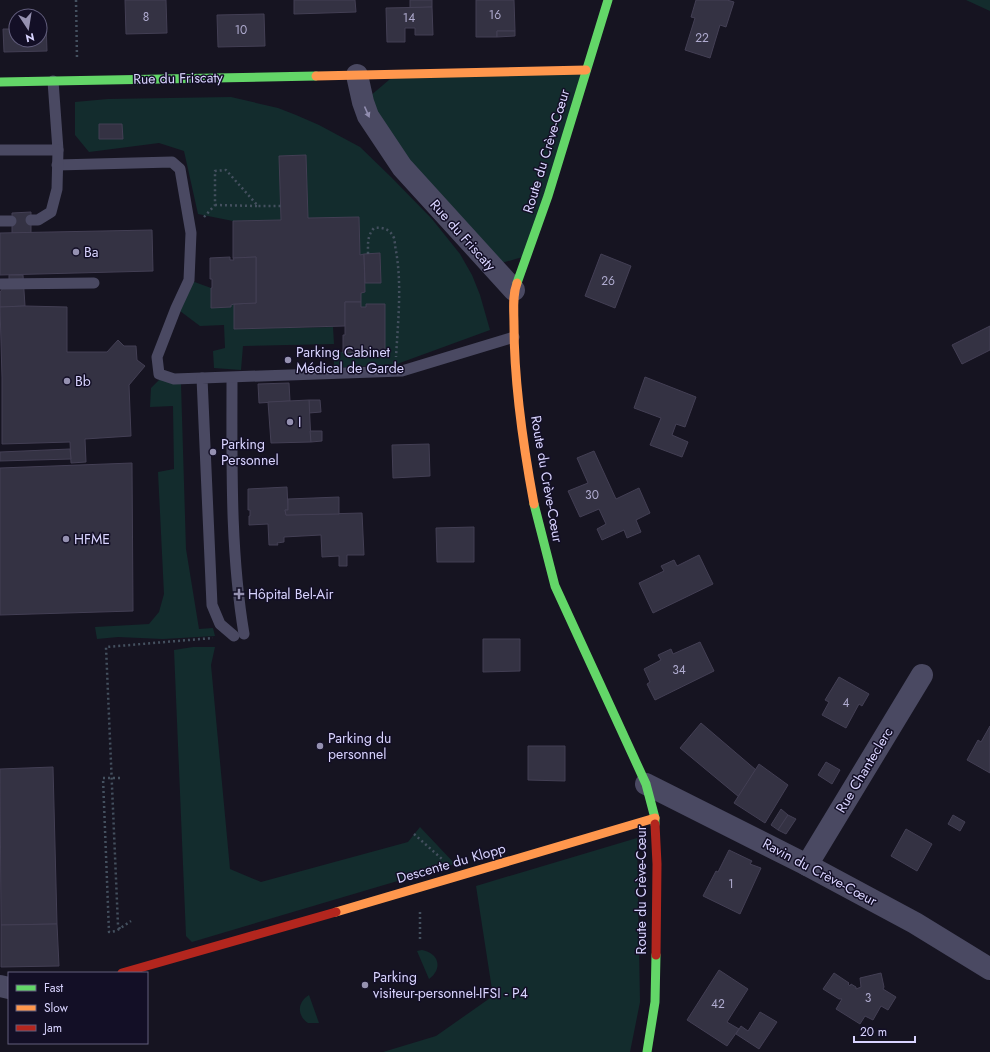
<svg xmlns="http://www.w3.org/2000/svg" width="990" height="1052" font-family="Jost,sans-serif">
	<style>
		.green { fill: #132c2d }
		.building { fill: #343243; stroke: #433f54 }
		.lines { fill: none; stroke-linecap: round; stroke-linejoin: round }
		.path { stroke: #44505f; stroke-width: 2.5; stroke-dasharray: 2 3; stroke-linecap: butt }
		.lane { stroke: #4a4962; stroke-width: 11 }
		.street { stroke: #4a4962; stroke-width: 22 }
		.fast { stroke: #63d668; stroke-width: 9 }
		.slow { stroke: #ff974d; stroke-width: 9 }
		.jam { stroke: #b3261e; stroke-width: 9 }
		.oneway { fill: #928eb0 }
		.poi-dot { fill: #9591b1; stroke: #130f26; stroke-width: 1.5 }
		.labels { text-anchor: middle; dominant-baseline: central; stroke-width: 3; stroke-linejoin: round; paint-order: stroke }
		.number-label { font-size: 12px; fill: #b0acd0 }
		.street-label { font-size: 14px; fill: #d9d4ff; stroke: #130f26 }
		.poi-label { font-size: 14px; fill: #d9d4ff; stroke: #130f26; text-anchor: start }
	</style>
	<rect width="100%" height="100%" fill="#161421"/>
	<g class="green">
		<path d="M966,0H990V11Z"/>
		<path d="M586,70L526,256L491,266L363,102L396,74Z"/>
		<path d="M231,97L278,108L296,115L319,125L360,147L391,177L432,219L460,254L472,275L480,295L490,330L397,364L334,368V352L385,351V304H367L366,307H361V293L365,292V283H381L380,253L360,255L359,217L308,218L306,155L279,156L281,220L233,221L198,214L184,151L159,143L89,152L75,135V102L108,99Z"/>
		<path d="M189,280L211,288L212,308L231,307V305L234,304V329L333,327L334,344L243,346L241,370L214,368L213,351L225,348L224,325L200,326L176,308Z"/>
		<path d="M161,378L181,384L186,549L199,629L213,628L215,636L163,639L118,637L97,639L95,627L149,624L159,612L164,594L158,472L174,469L173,406L150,407L151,388Z"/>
		<path d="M193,647H215L211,665L230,869L261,882L408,842L420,827L455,864L192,942L186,936L174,650Z"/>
		<path d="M637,838L640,1002L630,1052H383L436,1036L493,996L476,886Z"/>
		<path d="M422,950C439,953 443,969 429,979L417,951Z"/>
		<path d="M309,995L319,1023H308C297,1016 297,1002 309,995Z"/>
	</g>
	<g class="building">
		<path d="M125,0H166L167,33L126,34Z"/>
		<path d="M294,0H355L356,12L294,14Z"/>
		<path d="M410,0H432V7L410,8Z"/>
		<path d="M476,0H514L515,31H497V37H476Z"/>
		<path d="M696,0H727L734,2L726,27L720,25L710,58L685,50L695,18L691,17Z"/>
		<path d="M432,7L433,35H415V28H405V42H387L386,8Z"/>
		<path d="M264,14L265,46L218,47L217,15Z"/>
		<path d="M40,23H46L47,51L4,52L3,29H16V40H40Z"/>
		<path d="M497,31H515V36L497,37Z"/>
		<path d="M99,124H122L123,139H99Z"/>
		<path d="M306,155L308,218L359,217L360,255L364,254L365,292L361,293V302H345V326L234,329V304L256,303V257L233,258V221L281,220L279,156Z"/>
		<path d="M31,212V233H12V213Z"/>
		<path d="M152,230L153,271L0,275V233Z"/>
		<path d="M380,253L381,283H365L364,254Z"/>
		<path d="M601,254L631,266L615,308L585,296Z"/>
		<path d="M230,257V260H234L233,258L256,257V303L234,304L231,305V307L211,308V288H212V279H210V258Z"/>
		<path d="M9,275H23L25,306L0,307V292L3,288H9Z"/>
		<path d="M345,302H361V307H366V304H385V351H368V350H361V352L343,353V335H345Z"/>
		<path d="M25,306L67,307V352H107L118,340L124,346H136L137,360L145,366L129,385L131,436L85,439L86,462L71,463L70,442L2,444V378L0,307Z"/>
		<path d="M990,326V350L962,364L952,345Z"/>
		<path d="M645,377L696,397L685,427L676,424L672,435L688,442L682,457L650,445L661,418L634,408Z"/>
		<path d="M289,383L290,401L259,403L258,384Z"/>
		<path d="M309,400H320L321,412L309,413Z"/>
		<path d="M309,400L311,442L271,443L268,402Z"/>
		<path d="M310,431H322V441L311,442Z"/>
		<path d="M429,444L430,476L393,478L392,445Z"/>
		<path d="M70,449L71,459L0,461V452Z"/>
		<path d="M594,451L616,499L639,488L650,513L636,520L641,532L627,538L624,530L602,540L597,529L606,524L599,509L580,517L568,491L588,483L577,458Z"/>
		<path d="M132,463L133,611L0,615V468Z"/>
		<path d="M287,487L288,510H285L286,515L362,513L364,555H347V566H339V556L322,557L321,535L284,537V542L277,543L278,545H269L268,524L249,525V516H250V510H248V489Z"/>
		<path d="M339,497V514L286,515L285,510H288V499Z"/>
		<path d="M474,527V562H437L436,528Z"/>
		<path d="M699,555L713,584L653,613L639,583L664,571L661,566L674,560L677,566Z"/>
		<path d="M483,639H520V671L483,672Z"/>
		<path d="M700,642L714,671L655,700L647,684L650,682L644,669L661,660L658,655L671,649L673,654Z"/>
		<path d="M839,677L869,694L862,706L859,704L846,728L822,715L829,702L825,700Z"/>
		<path d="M701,723L756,770L739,797L680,748Z"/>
		<path d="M990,726V773L967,760L978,740L981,742Z"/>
		<path d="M528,746H565V781L528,780Z"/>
		<path d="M826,762L840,770L832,784L818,775Z"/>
		<path d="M759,764L788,785L765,823L734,803Z"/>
		<path d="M53,767L57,924L1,925L0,769Z"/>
		<path d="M781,809L788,815L778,830L771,825Z"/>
		<path d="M788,815L796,819L786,834L778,830Z"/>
		<path d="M953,815L965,822L960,831L948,824Z"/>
		<path d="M906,829L932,844L917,871L891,856Z"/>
		<path d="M729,850L752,861L750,864L761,868L740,914L703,896L716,871L718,872Z"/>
		<path d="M57,924L59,966L1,967V925Z"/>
		<path d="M719,970L748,989L727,1022L739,1029L727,1046L687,1020Z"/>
		<path d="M834,973L849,983L848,984L850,986L851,984L856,987V989L861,987L860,978L881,973L884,987L883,989L896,997L888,1010L881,1006L873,1020L865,1016L860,1024L836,1009L842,999H839L823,989Z"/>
		<path d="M760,1012L777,1022L759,1049L736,1034L741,1026L748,1031Z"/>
	</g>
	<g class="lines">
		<g class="path">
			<path d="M76,0L77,59"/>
			<path d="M215,205L257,206"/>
			<path d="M204,217L215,205V171L226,170L258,206H281"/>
			<path d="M368,254C368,244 367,236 374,228C383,227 390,229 394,238C395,242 395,247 396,251C402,285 398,322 396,357"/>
			<path d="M120,778H103L109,932L116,931L131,921"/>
			<path d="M414,834L442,859"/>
			<path d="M120,929L118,925L106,647L213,638"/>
			<path d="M420,939V909"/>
		</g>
		<g class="lane">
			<path d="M0,150H58L53,81"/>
			<path d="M57,165L172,162L180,169L191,233L189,280L176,308L157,357L159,374L174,379L202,378"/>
			<path d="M31,220H38L51,212L57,189L58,150"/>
			<path d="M0,221H11"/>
			<path d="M0,284L94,283"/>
			<path d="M232,378C232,463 230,550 244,634"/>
			<path d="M234,636L220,624L212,605L202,378L402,371L514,337"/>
		</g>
		<g class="street">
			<path d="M357,75L363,102L368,116L402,167L514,290"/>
			<path d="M646,784L807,865L915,923L990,969"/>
			<path d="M807,865L922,675"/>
			<path d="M0,986L9,988"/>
		</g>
		<g class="fast">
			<path d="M0,82L316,76"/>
			<path d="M517,283L548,196L608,0"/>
			<path d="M534,504L555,586L646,784L655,818V824"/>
			<path d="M647,1052L655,1002L656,955"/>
		</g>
		<g class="slow">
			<path d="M316,76L586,70"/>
			<path d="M517,283C512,296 514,311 514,325C514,385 523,445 534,504"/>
			<path d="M336,912L655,818"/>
		</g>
		<g class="jam">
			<path d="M655,824L657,864L656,955"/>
			<path d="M122,973L336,912"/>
		</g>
	</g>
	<defs><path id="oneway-solid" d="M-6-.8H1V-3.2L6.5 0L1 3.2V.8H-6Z"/></defs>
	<use class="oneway" href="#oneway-solid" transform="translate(367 112) rotate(66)"/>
	<g class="poi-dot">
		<circle cx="76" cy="252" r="4"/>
		<circle cx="288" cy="360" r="4"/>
		<circle cx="67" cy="381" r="4"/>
		<circle cx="290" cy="422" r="4"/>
		<circle cx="213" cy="452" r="4"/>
		<circle cx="66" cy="539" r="4"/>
		<path d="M237 588h4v4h4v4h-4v4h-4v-4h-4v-4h4z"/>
		<circle cx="320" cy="746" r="4"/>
		<circle cx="365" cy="985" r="4"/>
	</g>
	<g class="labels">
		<g class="number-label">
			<text x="495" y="15">16</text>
			<text x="146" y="17">8</text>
			<text x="409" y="18">14</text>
			<text x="241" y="30">10</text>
			<text x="702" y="38">22</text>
			<text x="608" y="281">26</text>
			<text x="592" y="495">30</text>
			<text x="679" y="670">34</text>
			<text x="846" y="703">4</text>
			<text x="731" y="884">1</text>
			<text x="868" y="998">3</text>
			<text x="718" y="1004">42</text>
		</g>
		<g class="street-label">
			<text transform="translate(178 78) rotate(-1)">Rue du Friscaty</text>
			<text transform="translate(546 151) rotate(-73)">Route du Crève-Cœur</text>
			<text transform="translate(463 235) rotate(48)">Rue du Friscaty</text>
			<text transform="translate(547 479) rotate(80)">Route du Crève-Cœur</text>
			<text transform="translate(864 770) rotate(-59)">Rue Chanteclerc</text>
			<text transform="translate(451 863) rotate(-16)">Descente du Klopp</text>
			<text transform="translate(820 872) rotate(28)">Ravin du Crève-Cœur</text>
			<text transform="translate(641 890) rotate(-90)">Route du Crève-Cœur</text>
		</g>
		<g class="poi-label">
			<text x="84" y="252">Ba</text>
			<text x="296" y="352">Parking Cabinet<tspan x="296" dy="16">Médical de Garde</tspan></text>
			<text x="75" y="381">Bb</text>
			<text x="298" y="422">I</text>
			<text x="221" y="444">Parking<tspan x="221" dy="16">Personnel</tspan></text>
			<text x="74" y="539">HFME</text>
			<text x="248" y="594">Hôpital Bel-Air</text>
			<text x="328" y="738">Parking du<tspan x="328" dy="16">personnel</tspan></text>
			<text x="373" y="977">Parking<tspan x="373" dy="16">visiteur-personnel-IFSI - P4</tspan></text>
		</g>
	</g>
	<rect x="8" y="972" width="140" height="72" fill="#130f26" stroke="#625e7d"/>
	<rect x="16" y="985" width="20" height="6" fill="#63d668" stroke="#625e7d"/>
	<text x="44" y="992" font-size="12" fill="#d9d4ff">Fast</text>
	<rect x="16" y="1005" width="20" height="6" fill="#ff974d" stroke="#625e7d"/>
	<text x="44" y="1012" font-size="12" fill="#d9d4ff">Slow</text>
	<rect x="16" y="1025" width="20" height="6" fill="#b3261e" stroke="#625e7d"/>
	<text x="44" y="1032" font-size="12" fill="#d9d4ff">Jam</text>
	<g transform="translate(28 28) rotate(168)"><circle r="19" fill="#130f26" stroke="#625e7d"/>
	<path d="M0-3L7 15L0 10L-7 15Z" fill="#9591b1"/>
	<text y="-6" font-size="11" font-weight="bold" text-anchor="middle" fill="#d9d4ff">N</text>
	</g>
	<path d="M854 1036v6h61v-6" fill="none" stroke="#d9d4ff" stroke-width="2"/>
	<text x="860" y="1036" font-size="12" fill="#d9d4ff" stroke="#130f26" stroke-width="3" paint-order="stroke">20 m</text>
</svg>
